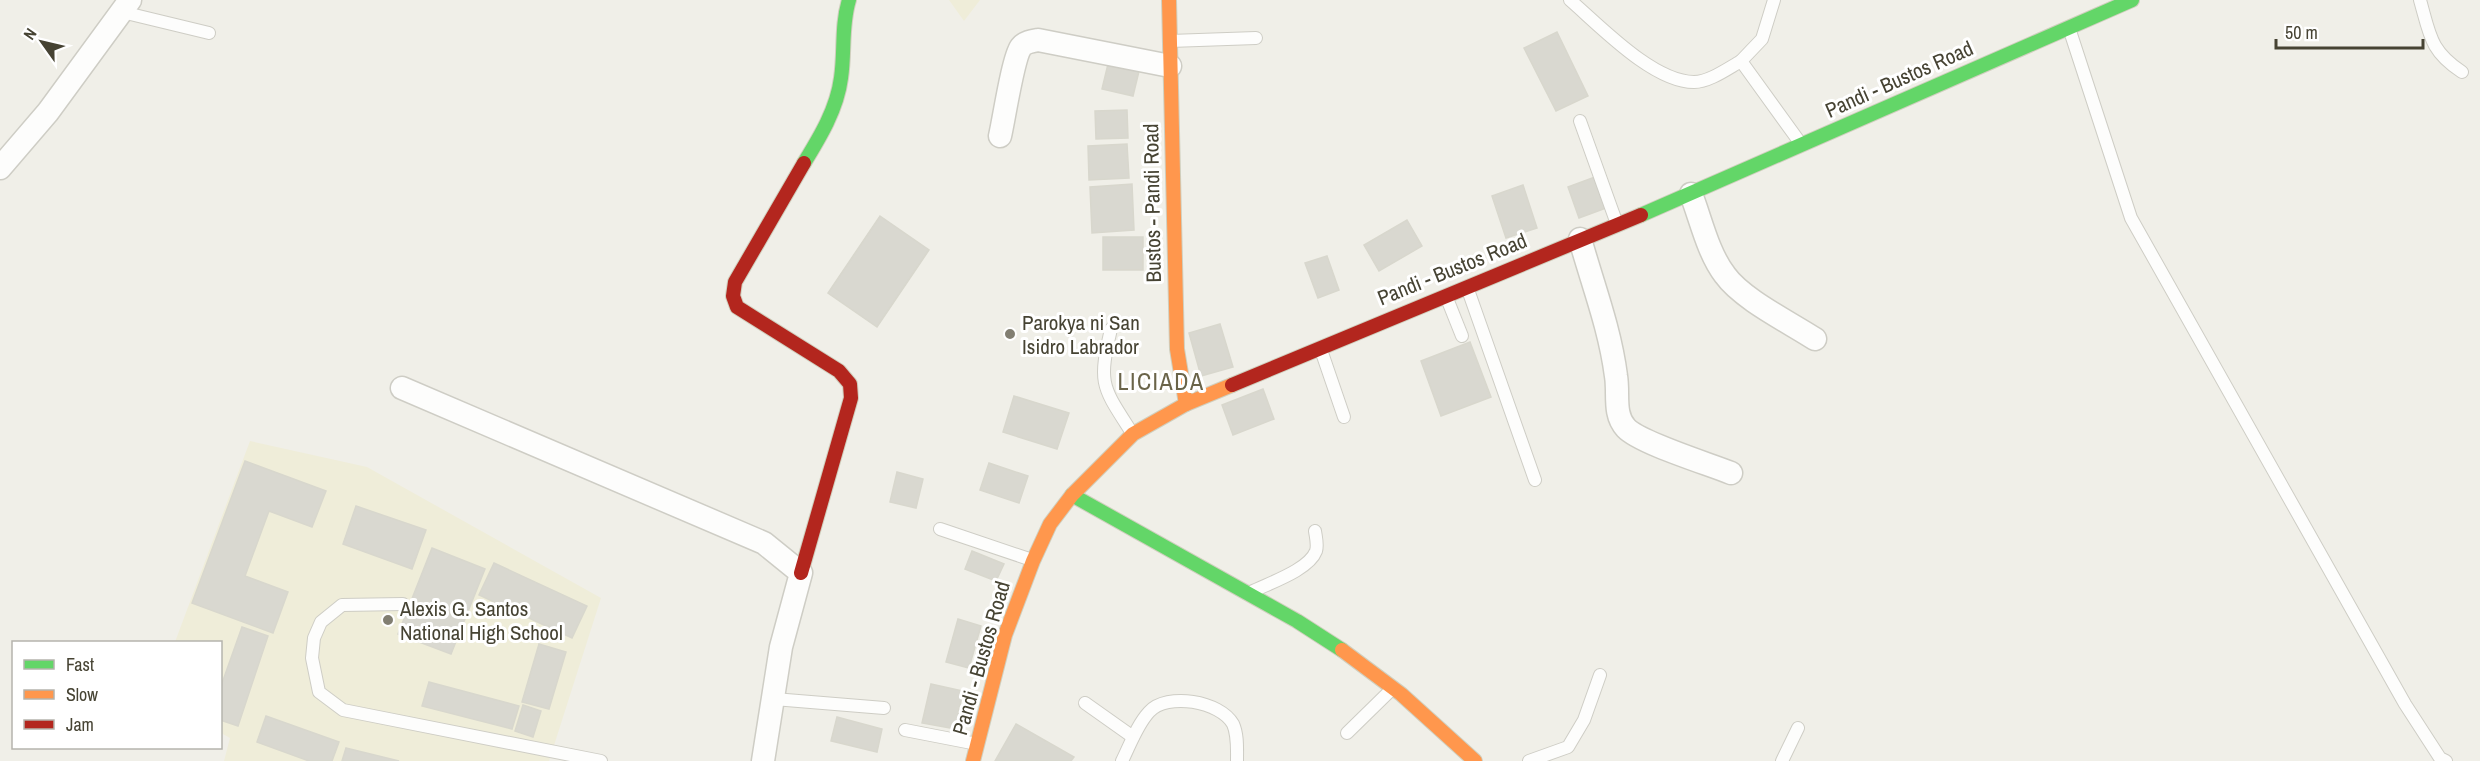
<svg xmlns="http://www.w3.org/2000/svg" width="2480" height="761" font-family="'Archivo Narrow',sans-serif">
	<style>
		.education { fill: #efedd9 }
		.building { fill: #d9d8d0; stroke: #d8d7cd; stroke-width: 1.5 }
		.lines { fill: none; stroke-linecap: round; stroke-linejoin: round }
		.lane-casing { stroke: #cecdc5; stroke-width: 14 }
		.street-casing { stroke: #cecdc5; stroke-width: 25 }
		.fast-casing { stroke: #d0cfbe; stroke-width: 16 }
		.slow-casing { stroke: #d0cfbe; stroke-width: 16 }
		.jam-casing { stroke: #d0cfbe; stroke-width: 16 }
		.lane { stroke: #fdfdfc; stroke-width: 12 }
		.street { stroke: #fdfdfc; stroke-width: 22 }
		.fast { stroke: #63d668; stroke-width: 14 }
		.slow { stroke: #ff974d; stroke-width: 14 }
		.jam { stroke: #b3261e; stroke-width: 14 }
		.poi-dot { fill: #827f72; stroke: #fff; stroke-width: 2 }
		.labels { text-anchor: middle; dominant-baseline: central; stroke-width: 6; stroke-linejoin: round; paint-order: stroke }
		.street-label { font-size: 21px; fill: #464333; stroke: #fff }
		.poi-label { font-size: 21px; fill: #464333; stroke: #fff; text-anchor: start }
		.quarter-label { font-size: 24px; letter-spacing: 1.5px; fill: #6a6449; stroke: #fff }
	</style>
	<rect width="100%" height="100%" fill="#f0efe8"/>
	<g class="education">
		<path d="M949,0H980L964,21Z"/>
		<path d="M250,441L367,467L601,598L549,761H224L230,738L221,733L220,642H175Z"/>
	</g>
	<g class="building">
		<path d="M1557,32L1588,96L1556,111L1524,48Z"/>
		<path d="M1109,60L1140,67L1133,96L1102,89Z"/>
		<path d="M1127,110L1128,138L1096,139L1095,111Z"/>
		<path d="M1127,144L1129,178L1089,180L1088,146Z"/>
		<path d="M1595,177L1606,208L1579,218L1568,187Z"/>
		<path d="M1132,184L1134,230L1092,233L1090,187Z"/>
		<path d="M1523,185L1537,228L1506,238L1492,196Z"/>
		<path d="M880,216L929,250L877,327L828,293Z"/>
		<path d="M1407,220L1422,246L1379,271L1364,245Z"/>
		<rect x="1103" y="237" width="40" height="33"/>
		<path d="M1327,256L1339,290L1318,298L1305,263Z"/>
		<path d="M1220,324L1233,367L1201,376L1189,333Z"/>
		<path d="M1470,342L1491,397L1441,416L1421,361Z"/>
		<path d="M1263,389L1274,419L1233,435L1222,405Z"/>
		<path d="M1014,396L1069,413L1057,449L1003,432Z"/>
		<path d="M245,461L326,491L312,527L269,511L245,576L288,592L273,633L192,603Z"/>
		<path d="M989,463L1028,476L1019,503L980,490Z"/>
		<path d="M897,472L923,479L916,508L890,502Z"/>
		<path d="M356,506L426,530L412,569L343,544Z"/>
		<path d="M432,548L485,569L451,654L398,634Z"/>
		<path d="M972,551L1004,564L996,581L965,569Z"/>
		<path d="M494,563L587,606L572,638L479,595Z"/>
		<path d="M958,619L981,626L969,668L946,662Z"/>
		<path d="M242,627L268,636L238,726L220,720V689Z"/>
		<path d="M539,644L566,652L549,709L522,702Z"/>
		<path d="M429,682L519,706L512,729L422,706Z"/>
		<path d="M931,684L963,691L955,729L922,723Z"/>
		<path d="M523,705L541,711L533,737L515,731Z"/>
		<path d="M266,716L339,742L332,761H309L257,742Z"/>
		<path d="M837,717L882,729L877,752L831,741Z"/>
		<path d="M1016,724L1074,757L1071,761H995Z"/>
		<path d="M346,748L399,761H342Z"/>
	</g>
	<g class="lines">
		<g class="lane-casing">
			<g id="lane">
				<path d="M1570,0C1600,26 1653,82 1694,82C1709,82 1727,69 1741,61L1801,144"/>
				<path d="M2420,0C2430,35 2430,51 2462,72"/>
				<path d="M122,12L209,33"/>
				<path d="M2069,28L2131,218L2405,704L2440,758L2446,761"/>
				<path d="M1170,41L1256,38"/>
				<path d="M1741,61L1762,39L1774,0"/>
				<path d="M1580,121L1617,224"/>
				<path d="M1467,287L1535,480"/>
				<path d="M1446,296L1462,336"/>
				<path d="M1111,329C1098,385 1102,386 1132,433"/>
				<path d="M1321,350L1344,417"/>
				<path d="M940,529L1032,560"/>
				<path d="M1251,592C1269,583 1309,570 1316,551C1318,545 1316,538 1315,531"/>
				<path d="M403,604L342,605L321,622L314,638L312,658L319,692L343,710L601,761"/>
				<path d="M774,699L884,708"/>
				<path d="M1085,703L1133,737"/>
				<path d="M905,730L977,744"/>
				<path d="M1347,733L1393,688"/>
				<path d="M1122,761C1130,745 1137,725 1149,712C1167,692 1220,701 1233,724C1238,735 1237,749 1237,761"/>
				<path d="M1529,761L1568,747L1584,720L1600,675"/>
				<path d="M1782,761L1798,728"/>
			</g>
		</g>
		<g class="street-casing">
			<g id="street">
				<path d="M1000,136C1004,119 1013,58 1021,47C1025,42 1032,41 1038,40L1170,66"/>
				<path d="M0,168L48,112L130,0"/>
				<path d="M1691,194C1701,220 1708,253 1725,275C1742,299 1789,322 1815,339"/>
				<path d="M1580,239C1593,285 1610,329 1616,376C1619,394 1613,414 1626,428C1640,443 1709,464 1731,473"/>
				<path d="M402,388L764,543L801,573L781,647L763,761"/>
			</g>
		</g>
		<g class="fast-casing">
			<g id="fast">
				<path d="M804,163C820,137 837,109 841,78C845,52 841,26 849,0"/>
				<path d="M1641,215L2132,0"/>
				<path d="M1072,495L1297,621L1342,650"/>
			</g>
		</g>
		<g class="slow-casing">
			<g id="slow">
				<path d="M1169,0L1177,349L1186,404"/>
				<path d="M1342,650L1401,694L1475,761"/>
				<path d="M973,761L1005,635L1033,561L1050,524L1072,495L1133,434L1186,404L1232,385"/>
			</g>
		</g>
		<g class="jam-casing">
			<g id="jam">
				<path d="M1232,385L1641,215"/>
				<path d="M801,573L851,398L850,384L839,371L737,307L733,296L735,282L804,163"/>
			</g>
		</g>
		<use href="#lane" class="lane"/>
		<use href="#street" class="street"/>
		<use href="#fast" class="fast"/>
		<use href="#slow" class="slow"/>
		<use href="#jam" class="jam"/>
	</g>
	<g class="poi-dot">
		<circle cx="1010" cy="334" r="6"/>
		<circle cx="388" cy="620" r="6"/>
	</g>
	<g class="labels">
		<g class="street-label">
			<text transform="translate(1899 79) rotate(-24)">Pandi - Bustos Road</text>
			<text transform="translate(1152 203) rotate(-91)">Bustos - Pandi Road</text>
			<text transform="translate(1452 269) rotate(-22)">Pandi - Bustos Road</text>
			<text transform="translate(981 658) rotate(-74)">Pandi - Bustos Road</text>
		</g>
		<g class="poi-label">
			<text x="1022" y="322">Parokya ni San<tspan x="1022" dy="24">Isidro Labrador</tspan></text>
			<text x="400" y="608">Alexis G. Santos<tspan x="400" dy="24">National High School</tspan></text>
		</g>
		<g class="quarter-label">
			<text x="1161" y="381">LICIADA</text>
		</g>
	</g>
	<rect x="12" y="641" width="210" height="108" fill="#ffffff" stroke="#b5b4ad" stroke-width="1.5"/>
	<rect x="24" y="660" width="30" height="9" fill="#63d668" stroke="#b5b4ad" stroke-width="1.5"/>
	<text x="66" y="671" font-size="18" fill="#464333">Fast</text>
	<rect x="24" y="690" width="30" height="9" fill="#ff974d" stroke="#b5b4ad" stroke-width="1.5"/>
	<text x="66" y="701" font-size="18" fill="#464333">Slow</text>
	<rect x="24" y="720" width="30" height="9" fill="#b3261e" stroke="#b5b4ad" stroke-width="1.5"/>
	<text x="66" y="731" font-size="18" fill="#464333">Jam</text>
	<g transform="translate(42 42) rotate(304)" stroke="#ffffff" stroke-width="4.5" paint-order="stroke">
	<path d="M0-4.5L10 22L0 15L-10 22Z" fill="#464333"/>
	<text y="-9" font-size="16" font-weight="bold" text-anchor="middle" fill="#464333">N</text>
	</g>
	<path d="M2276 39v9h147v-9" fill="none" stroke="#464333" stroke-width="3"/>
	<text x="2285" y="39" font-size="18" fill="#464333" stroke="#ffffff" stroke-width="4.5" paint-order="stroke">50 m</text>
</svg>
